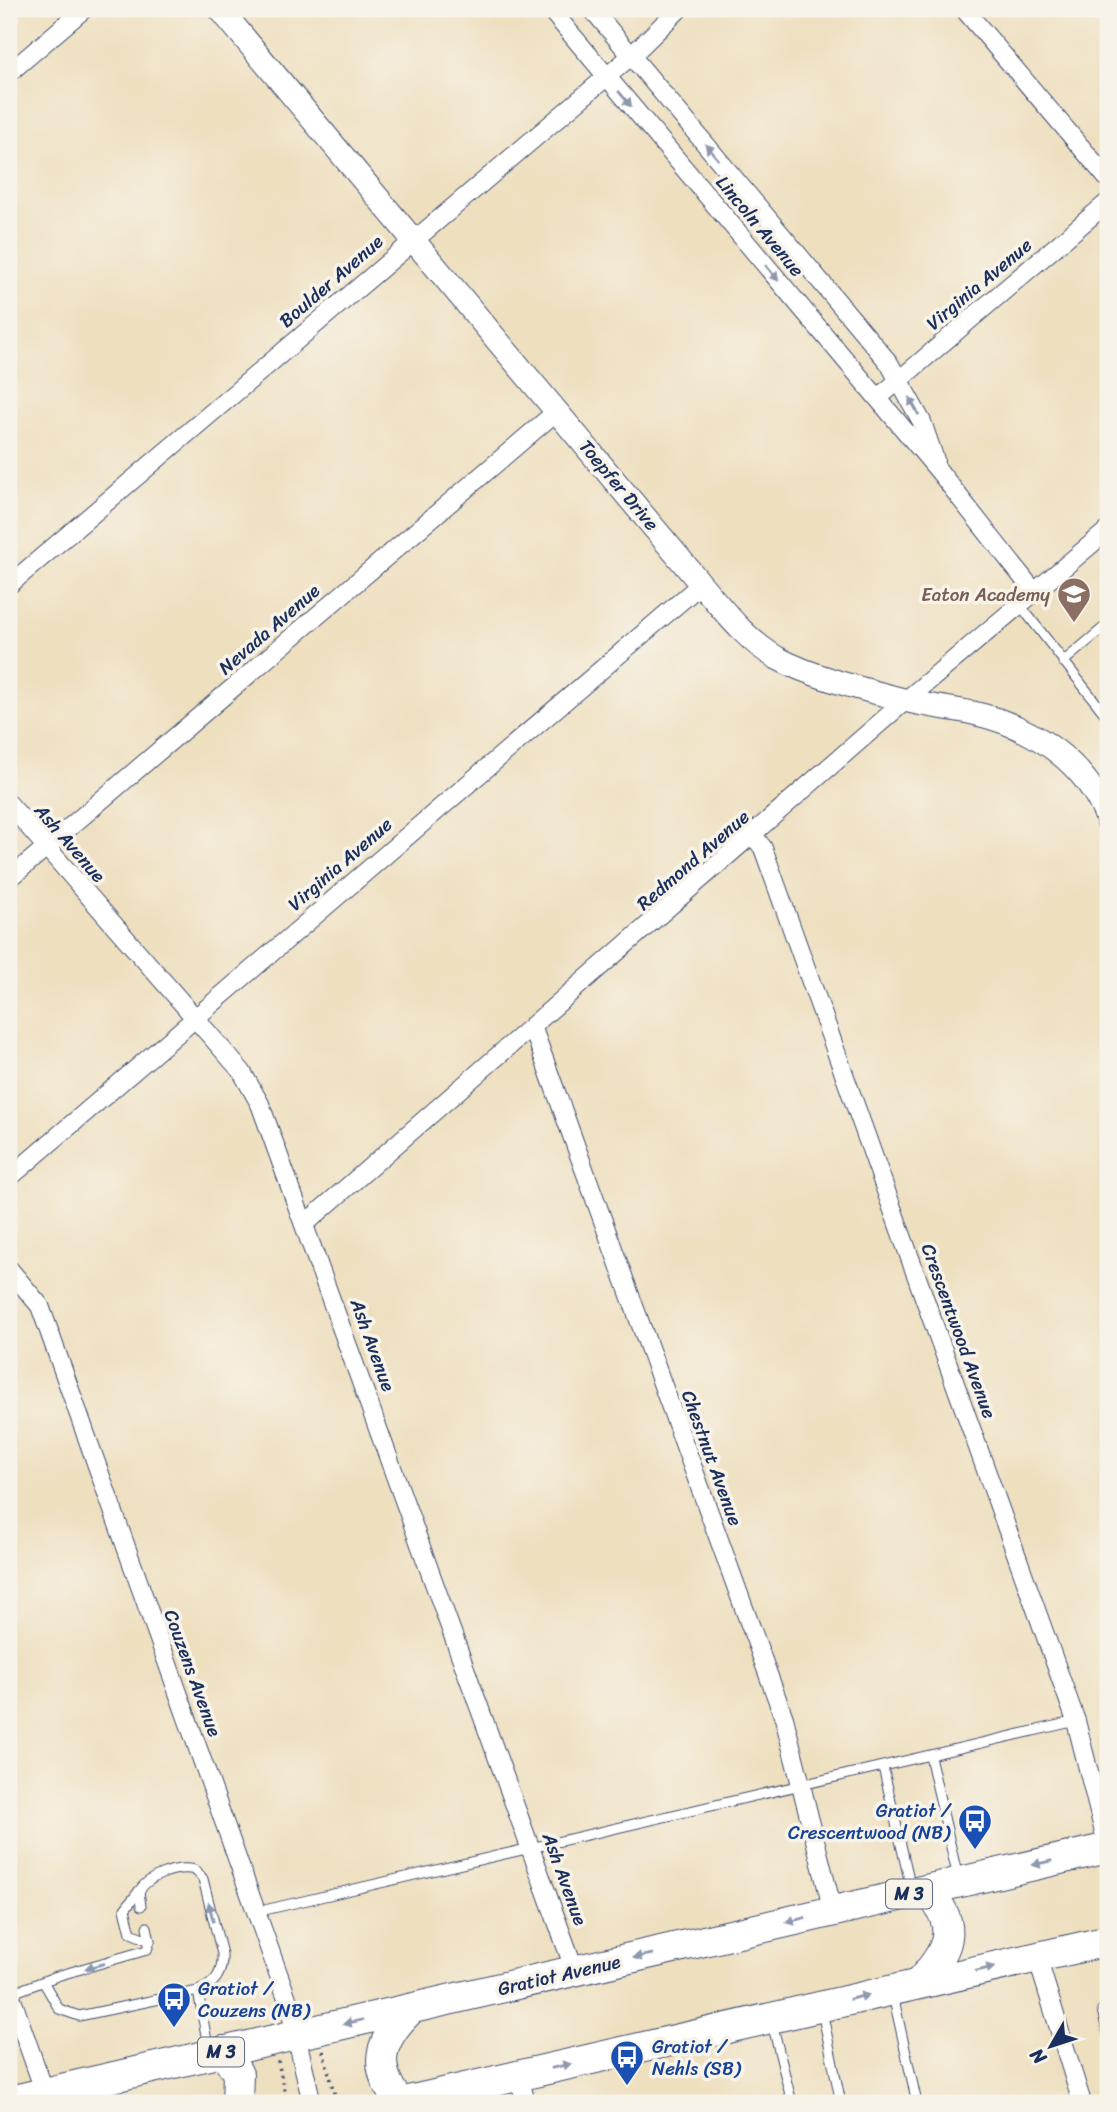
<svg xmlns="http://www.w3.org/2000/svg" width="1117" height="2112" font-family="Sriracha,sans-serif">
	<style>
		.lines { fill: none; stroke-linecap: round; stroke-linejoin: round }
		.service-casing { stroke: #3b496d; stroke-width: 11 }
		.minor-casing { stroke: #3b496d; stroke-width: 20 }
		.tertiary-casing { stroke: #3b496d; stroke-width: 25 }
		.primary-casing { stroke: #3b496d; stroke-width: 32 }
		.path { stroke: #3b496d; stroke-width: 3.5; stroke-dasharray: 2 5; stroke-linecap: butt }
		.service { stroke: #fff; stroke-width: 9 }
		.minor { stroke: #fff; stroke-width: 18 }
		.tertiary { stroke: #fff; stroke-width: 23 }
		.primary { stroke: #fff; stroke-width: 30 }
		.oneway { fill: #8d97ae }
		.labels { text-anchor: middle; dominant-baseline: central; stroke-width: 7; stroke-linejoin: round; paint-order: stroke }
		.shield { fill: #f7f3e8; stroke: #5d6a87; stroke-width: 2 }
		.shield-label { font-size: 18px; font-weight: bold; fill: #1b2f5e }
		.street-label { font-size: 19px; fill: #1b2f5e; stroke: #f7f3e8 }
		.education-label { font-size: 19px; fill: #785e54; stroke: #f7f3e8; text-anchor: end }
		.transit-label { font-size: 19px; fill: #164399; stroke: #f7f3e8; text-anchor: start }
	</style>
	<rect width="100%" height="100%" fill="#f7f3e8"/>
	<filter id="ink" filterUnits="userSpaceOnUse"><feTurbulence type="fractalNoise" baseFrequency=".0143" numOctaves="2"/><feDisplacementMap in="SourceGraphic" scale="14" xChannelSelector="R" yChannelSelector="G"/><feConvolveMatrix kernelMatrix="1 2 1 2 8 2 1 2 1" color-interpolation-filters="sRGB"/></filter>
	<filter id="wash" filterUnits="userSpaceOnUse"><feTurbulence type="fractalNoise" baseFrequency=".00686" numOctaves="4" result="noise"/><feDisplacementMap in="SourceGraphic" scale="28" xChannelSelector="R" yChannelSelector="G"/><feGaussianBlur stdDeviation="1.57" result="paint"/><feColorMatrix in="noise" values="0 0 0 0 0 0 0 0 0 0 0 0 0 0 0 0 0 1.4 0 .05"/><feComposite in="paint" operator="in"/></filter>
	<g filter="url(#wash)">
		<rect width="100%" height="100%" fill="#eedfbf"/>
	</g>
	<g filter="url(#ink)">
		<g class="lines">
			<g class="service-casing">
				<g id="service">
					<path d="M1020,605L1108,718"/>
					<path d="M1063,662L1108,624"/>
					<path d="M930,1756L958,1878"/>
					<path d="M883,1767L911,1888"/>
					<path d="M139,1891L125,1909L131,1933L150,1941"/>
					<path d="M256,1912L1076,1721"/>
					<path d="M44,1983L59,2009L79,2016L198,1991C215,1984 223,1974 222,1954L203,1879C200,1875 196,1869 190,1869C173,1867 148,1877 139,1891L141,1906"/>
					<path d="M198,1991L209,2052"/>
					<path d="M10,1994L57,1976L147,1950L150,1941L147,1927"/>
					<path d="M893,1995L917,2103"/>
					<path d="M1108,2008L1102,2010L1108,2035"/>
					<path d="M822,2011L841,2103"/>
					<path d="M772,2023L792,2103"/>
				</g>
			</g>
			<g class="minor-casing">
				<g id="minor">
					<path d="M550,9L938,470L1035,593"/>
					<path d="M592,9L889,363L922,422L935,460"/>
					<path d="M964,9L1108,179"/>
					<path d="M9,73L84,9"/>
					<path d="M878,398L1108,202"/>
					<path d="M9,585L631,56L679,9"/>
					<path d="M9,804L242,1072L260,1104L575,1971"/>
					<path d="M753,835L763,848L1076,1721L1108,1848"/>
					<path d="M9,879L557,411"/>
					<path d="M532,1026L784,1718L833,1911"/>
					<path d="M9,1178L701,584"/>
					<path d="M306,1223L905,701L1108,530"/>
					<path d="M9,1269L40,1306L49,1331L288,2001L312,2103"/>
					<path d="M1037,1957L1082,2103"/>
					<path d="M9,1991L45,2093"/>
					<path d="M519,2076L526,2103"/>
				</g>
			</g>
			<g class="tertiary-casing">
				<path id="tertiary" d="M220,9L701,584C724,611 746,640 777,658C812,677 866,690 904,700C926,706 950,708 973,713C1032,726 1087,762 1108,821"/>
			</g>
			<g class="primary-casing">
				<g id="primary">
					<path d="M918,1984C949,1951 961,1927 927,1890"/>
					<path d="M224,2051L238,2074L237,2103"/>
					<path d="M9,2101L1108,1848"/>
					<path d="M399,2103L1108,1941"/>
					<path d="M400,2103C371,2066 379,2040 411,2009"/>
				</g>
			</g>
			<g class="path">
				<path d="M323,2051L336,2100"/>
				<path d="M278,2061L287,2103"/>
			</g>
			<use href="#service" class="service"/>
			<use href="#minor" class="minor"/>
			<use href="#tertiary" class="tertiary"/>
			<use href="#primary" class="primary"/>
		</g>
		<defs><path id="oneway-solid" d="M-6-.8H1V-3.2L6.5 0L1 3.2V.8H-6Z" transform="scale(1.75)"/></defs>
		<g class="oneway">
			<use href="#oneway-solid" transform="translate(625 99) rotate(50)"/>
			<use href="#oneway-solid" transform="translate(712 152) rotate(-130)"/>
			<use href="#oneway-solid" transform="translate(772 273) rotate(50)"/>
			<use href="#oneway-solid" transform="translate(914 406) rotate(-118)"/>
			<use href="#oneway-solid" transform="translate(1042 1863) rotate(167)"/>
			<use href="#oneway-solid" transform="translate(211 1912) rotate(-104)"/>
			<use href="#oneway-solid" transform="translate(796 1920) rotate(166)"/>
			<use href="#oneway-solid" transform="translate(643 1956) rotate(168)"/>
			<use href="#oneway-solid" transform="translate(95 1966) rotate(165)"/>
			<use href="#oneway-solid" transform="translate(985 1969) rotate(-13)"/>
			<use href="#oneway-solid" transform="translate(859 1997) rotate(-13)"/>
			<use href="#oneway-solid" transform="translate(353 2022) rotate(167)"/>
			<use href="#oneway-solid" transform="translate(561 2066) rotate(-13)"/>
		</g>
	</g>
	<defs>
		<g id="school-pin" transform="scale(1.75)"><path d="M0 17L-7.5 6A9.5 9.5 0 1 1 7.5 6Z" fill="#8d6e63" stroke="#f7f3e8"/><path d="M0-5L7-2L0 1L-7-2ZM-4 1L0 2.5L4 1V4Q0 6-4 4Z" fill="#fff"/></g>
		<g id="bus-pin" transform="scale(1.75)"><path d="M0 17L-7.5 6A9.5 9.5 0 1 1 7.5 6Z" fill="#1a4fb4" stroke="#f7f3e8"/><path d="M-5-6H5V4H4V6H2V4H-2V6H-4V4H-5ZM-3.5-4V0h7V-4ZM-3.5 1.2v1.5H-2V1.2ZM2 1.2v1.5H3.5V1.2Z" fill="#fff"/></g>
	</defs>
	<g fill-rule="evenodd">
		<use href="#school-pin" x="1074" y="594"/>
		<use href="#bus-pin" x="975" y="1821"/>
		<use href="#bus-pin" x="174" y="1999"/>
		<use href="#bus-pin" x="627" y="2057"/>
	</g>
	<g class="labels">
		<g class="shield">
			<rect x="886" y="1879.5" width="46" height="29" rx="5"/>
			<rect x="198" y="2037.5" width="46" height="29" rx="5"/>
		</g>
		<g class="shield-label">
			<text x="909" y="1894">M 3</text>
			<text x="221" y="2052">M 3</text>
		</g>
		<g class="street-label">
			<text transform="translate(760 226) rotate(50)">Lincoln Avenue</text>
			<text transform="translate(331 281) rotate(-41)">Boulder Avenue</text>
			<text transform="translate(979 284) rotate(-40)">Virginia Avenue</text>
			<text transform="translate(619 485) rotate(50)">Toepfer Drive</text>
			<text transform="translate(269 629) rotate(-41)">Nevada Avenue</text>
			<text transform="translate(70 843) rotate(49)">Ash Avenue</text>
			<text transform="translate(693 860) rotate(-41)">Redmond Avenue</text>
			<text transform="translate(340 864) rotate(-41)">Virginia Avenue</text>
			<text transform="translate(959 1331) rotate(70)">Crescentwood Avenue</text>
			<text transform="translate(373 1345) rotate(70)">Ash Avenue</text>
			<text transform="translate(712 1458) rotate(70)">Chestnut Avenue</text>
			<text transform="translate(193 1673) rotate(70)">Couzens Avenue</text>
			<text transform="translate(565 1879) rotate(70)">Ash Avenue</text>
			<text transform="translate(559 1975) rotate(-13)">Gratiot Avenue</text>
		</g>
		<g class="education-label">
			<text x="1050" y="594">Eaton Academy</text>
		</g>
		<g class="transit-label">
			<text x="950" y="1810" text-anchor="end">Gratiot /<tspan x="950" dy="22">Crescentwood (NB)</tspan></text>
			<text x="198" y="1988">Gratiot /<tspan x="198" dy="22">Couzens (NB)</tspan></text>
			<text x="652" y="2046">Gratiot /<tspan x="652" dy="22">Nehls (SB)</tspan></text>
		</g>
	</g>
	<rect width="1117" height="2112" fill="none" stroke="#f7f3e8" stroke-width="35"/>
	<g transform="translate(1051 2046) rotate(231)" stroke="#f7f3e8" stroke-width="5" paint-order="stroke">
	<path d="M0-5L12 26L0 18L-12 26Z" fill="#1b2f5e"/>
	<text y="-10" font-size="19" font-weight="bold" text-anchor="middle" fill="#1b2f5e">N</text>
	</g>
</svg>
